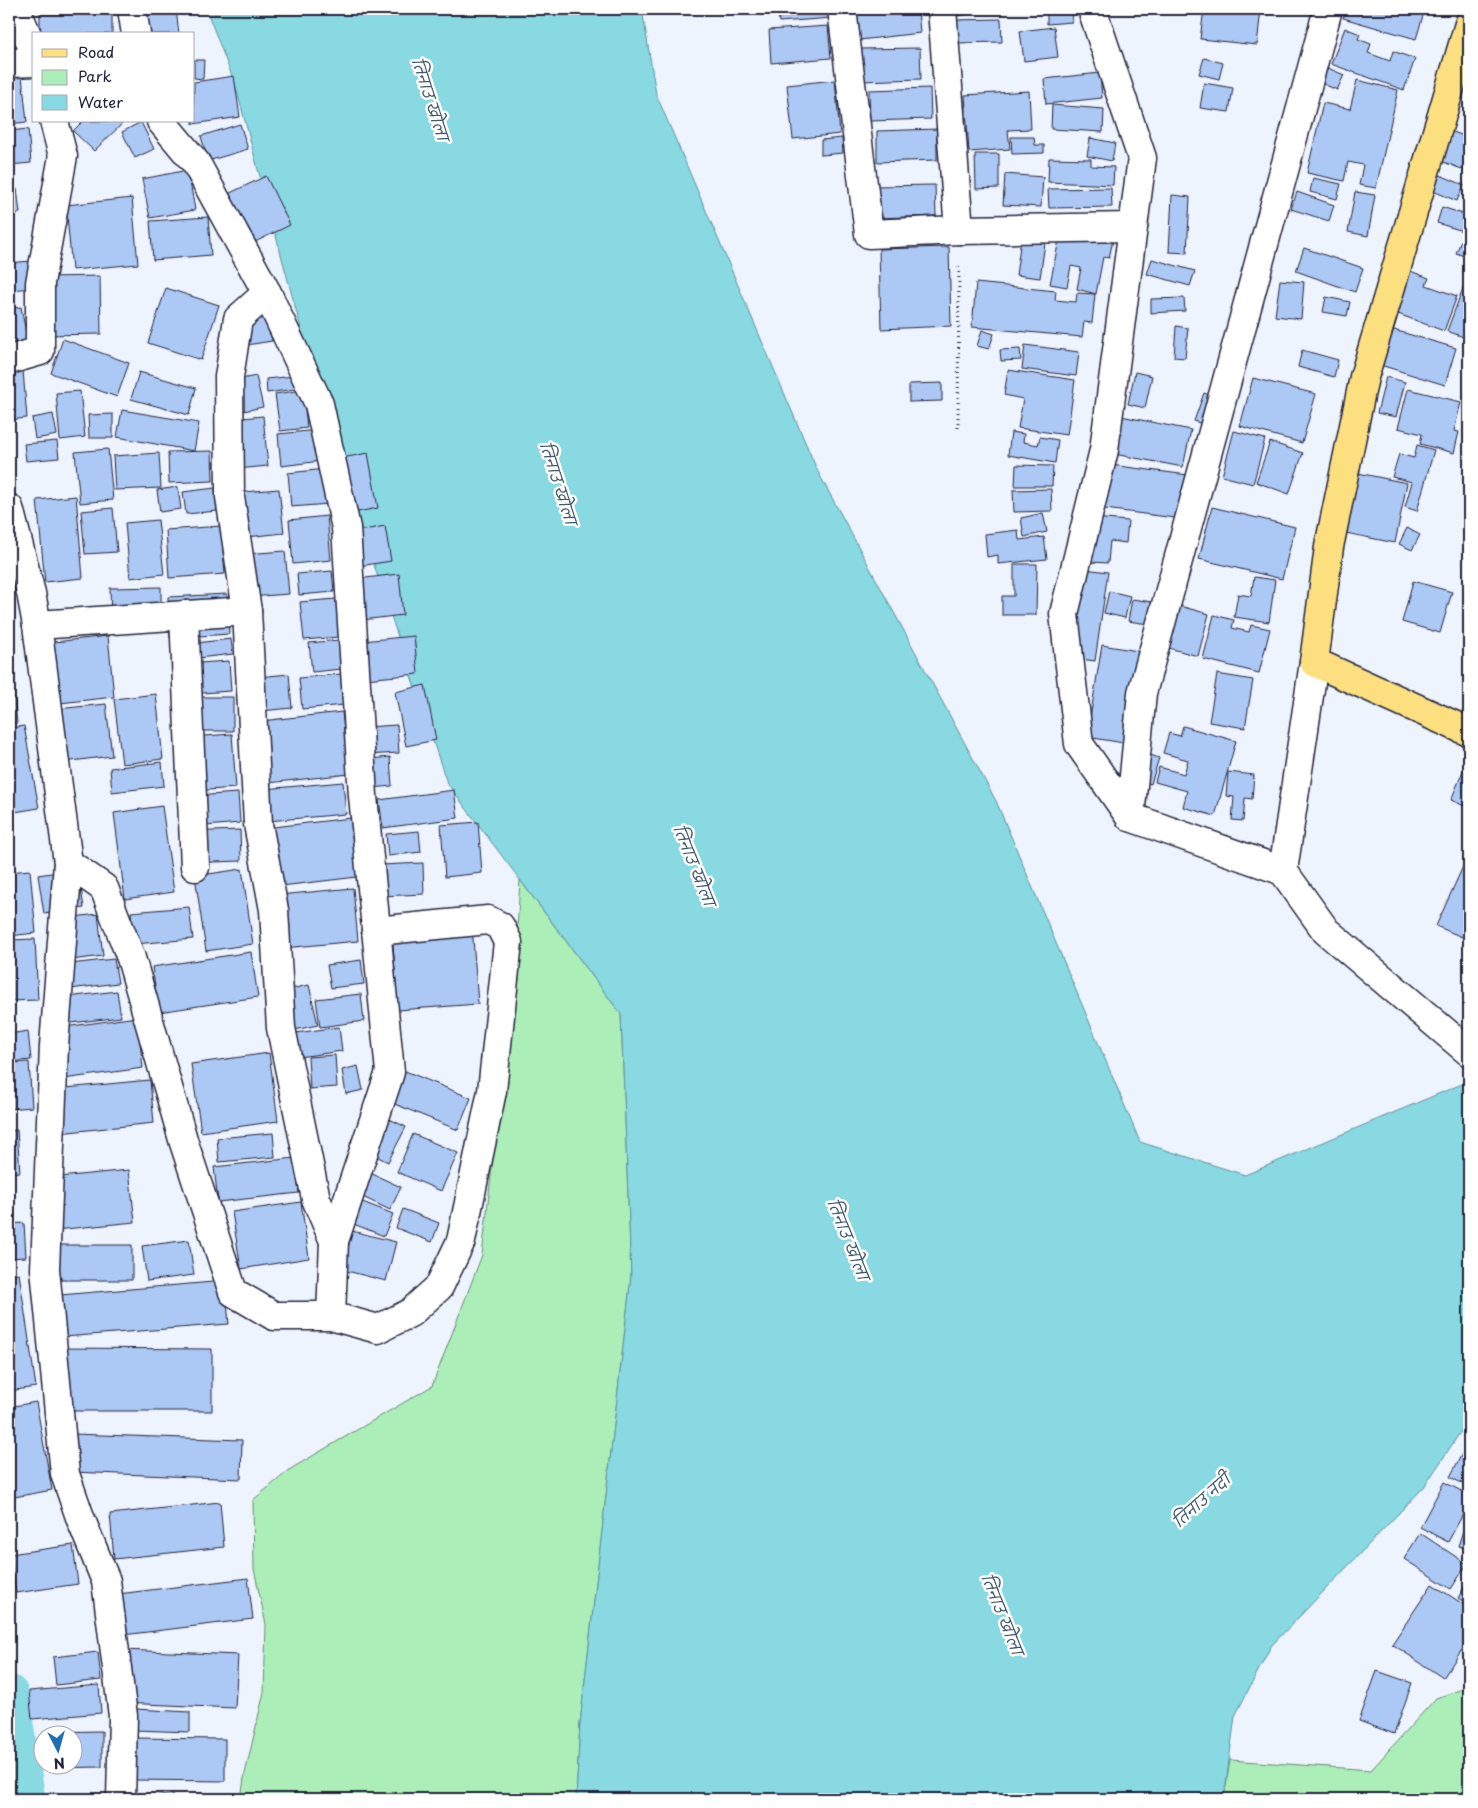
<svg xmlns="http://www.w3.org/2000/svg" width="1478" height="1808" font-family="'Playpen Sans','Playpen Sans Deva',sans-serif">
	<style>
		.green { fill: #aceeb7; stroke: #678879 }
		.water { fill: #88d9e2; stroke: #5f909f }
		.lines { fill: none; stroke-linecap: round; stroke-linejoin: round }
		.canal { stroke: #88d9e2; stroke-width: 39 }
		.building { fill: #acc8f5; stroke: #22223b }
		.minor-casing { stroke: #22223b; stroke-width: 31 }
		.major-casing { stroke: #22223b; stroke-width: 31 }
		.path { stroke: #22223b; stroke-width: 3; stroke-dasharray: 1 4; stroke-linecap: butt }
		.minor { stroke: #fff; stroke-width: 28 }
		.major { stroke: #fce080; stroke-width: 28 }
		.labels { text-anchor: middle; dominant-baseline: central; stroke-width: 5; stroke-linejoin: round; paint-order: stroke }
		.water-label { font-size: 15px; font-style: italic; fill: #41596d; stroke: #fff }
	</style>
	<rect width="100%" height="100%" fill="#eef4fd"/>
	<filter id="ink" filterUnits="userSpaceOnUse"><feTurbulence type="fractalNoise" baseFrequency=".02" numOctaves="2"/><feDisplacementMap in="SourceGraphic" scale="10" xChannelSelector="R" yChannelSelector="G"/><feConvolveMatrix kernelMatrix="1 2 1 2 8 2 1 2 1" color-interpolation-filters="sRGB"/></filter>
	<g filter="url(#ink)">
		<g class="green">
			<path d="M520,880L621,1014L631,1276L580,1724L576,1799H241L244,1778L264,1692L266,1625L254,1569L253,1500L292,1468L432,1386L482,1255L515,965Z"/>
			<path d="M1469,1687V1799H1224L1230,1760L1371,1770L1436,1698Z"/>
		</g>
		<path class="water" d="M206,9H642L656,94L818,472L996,801L1140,1142L1245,1175L1469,1081V1419L1424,1487L1271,1646L1235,1716L1224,1799H576L580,1724L631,1276L621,1014L447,783L327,425L235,84Z"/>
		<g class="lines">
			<path class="canal" d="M9,1694L26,1799"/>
		</g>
		<g class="building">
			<path d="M134,9H176L179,34H137Z"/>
			<path d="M778,9H831L832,18L779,22Z"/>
			<path d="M857,9H918L920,33L860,40Z"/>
			<path d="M949,9H1003L950,17Z"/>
			<path d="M1047,9H1071L1072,22L1047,24Z"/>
			<path d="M1204,9H1261L1257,45L1200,39Z"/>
			<path d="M1346,9H1425L1416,39L1343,18Z"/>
			<rect x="40" y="12" width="72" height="22"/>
			<path d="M1001,19L1002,42L955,43V20Z"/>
			<path d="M828,26L831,58L771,63L769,30Z"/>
			<path d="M1054,27L1058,57L1024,61L1020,31Z"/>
			<path d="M1345,28L1360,34L1358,39L1371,44L1368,53L1390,61L1393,51L1415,59L1404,90L1331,64Z"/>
			<path d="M920,48L921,79L861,81L860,49Z"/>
			<path d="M1204,58L1223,63L1219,79L1199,74Z"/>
			<path d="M194,60H204L203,79L194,78Z"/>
			<path d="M1328,68L1344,75L1337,90L1321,83Z"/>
			<path d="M1100,73L1102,98L1046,104L1044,79Z"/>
			<path d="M22,76L27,122L9,124V78Z"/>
			<path d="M234,76L240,117L193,124L194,82Z"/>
			<path d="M835,80L840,134L793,139L787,85Z"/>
			<path d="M1357,80L1398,90L1376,188L1359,185L1363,165L1348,162L1344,181L1307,173L1323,103L1350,109Z"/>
			<path d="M1204,83L1233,88L1229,112L1200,108Z"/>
			<path d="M930,88L931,119L870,121L869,90Z"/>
			<path d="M1029,91L1031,129L1008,130L1010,149L969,152L965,95Z"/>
			<path d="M1052,105L1104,109L1103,132L1051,129Z"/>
			<path d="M83,121H125L94,151L73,131Z"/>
			<path d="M141,122L154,149L135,158L122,132Z"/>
			<path d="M240,124L248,149L208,161L201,136Z"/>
			<path d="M28,129L31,163L9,165V131Z"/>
			<path d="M937,129V160L877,162V131Z"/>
			<path d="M1448,130L1469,138V172L1436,159Z"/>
			<path d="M1011,137H1034L1035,145H1044V153L1012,154Z"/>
			<path d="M842,138L843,153L821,155V140Z"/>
			<path d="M1090,138L1115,143L1112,161L1087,156Z"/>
			<path d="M975,154H999V188L976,189Z"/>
			<path d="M1049,158L1091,159V166L1114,167L1113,185L1048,182Z"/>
			<path d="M188,170L195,210L150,218L142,179Z"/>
			<path d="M1005,174L1043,177L1041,207L1003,205Z"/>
			<path d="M1440,175L1464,185L1457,201L1433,191Z"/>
			<path d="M266,176L290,225L253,243L228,194Z"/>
			<path d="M1313,178L1341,184L1337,199L1310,192Z"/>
			<path d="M935,185L936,216L876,218L875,186Z"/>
			<path d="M1111,188L1112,207L1049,208L1048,189Z"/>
			<path d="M17,189L20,213L9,215V190Z"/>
			<path d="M1297,192L1334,205L1329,221L1291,209Z"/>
			<path d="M1355,192L1375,195L1368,236L1348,232Z"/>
			<path d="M1172,195L1190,197L1187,253L1169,252Z"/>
			<path d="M132,198L138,264L72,270L66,205Z"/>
			<path d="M1442,207L1469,216V233L1437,223Z"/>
			<path d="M208,217L211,255L153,260L150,221Z"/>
			<path d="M1061,230L1113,240L1109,258L1103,257L1096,294L1077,289L1081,268L1071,266L1067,287L1050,284Z"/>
			<path d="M1463,236L1469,239V258L1456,253Z"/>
			<path d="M1021,239L1045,243L1040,278L1016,275Z"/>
			<path d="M949,247L951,326L881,329L879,249Z"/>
			<path d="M1304,248L1363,268L1355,292L1296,271Z"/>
			<path d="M1152,259L1195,271L1190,286L1147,274Z"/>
			<path d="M31,261L34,288L9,290V263Z"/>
			<path d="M1405,269L1429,278L1426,285L1457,296L1444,331L1390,311Z"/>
			<path d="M100,276L101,334L47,335L46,277Z"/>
			<path d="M1280,280L1304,282L1301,319L1275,316Z"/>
			<path d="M1466,280L1469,281V339L1447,331Z"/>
			<path d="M976,283L1056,291L1055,300L1076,302L1077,293L1095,294L1092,323L1084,322L1082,337L972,327Z"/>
			<path d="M166,288L219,305L201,360L148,343Z"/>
			<path d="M1326,297L1350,302L1347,316L1323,312Z"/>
			<path d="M264,298L272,341L240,346L232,304Z"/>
			<path d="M1184,298L1185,311L1151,313V299Z"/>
			<path d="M21,307L28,344L9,347V309Z"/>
			<path d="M1176,326L1188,328L1185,358L1174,357Z"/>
			<path d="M1387,328L1456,348L1445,385L1377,364Z"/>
			<path d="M982,330L994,334L989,349L977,346Z"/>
			<path d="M63,339L129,363L117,397L51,373Z"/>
			<path d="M1025,345L1079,352L1076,376L1022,369Z"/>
			<path d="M1020,349L1021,360L1001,361L1000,350Z"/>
			<path d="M1302,350L1338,360L1334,377L1298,367Z"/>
			<path d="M1008,370L1075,380L1067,435L1018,428L1023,399L1004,395Z"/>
			<path d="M23,371L27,418L9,420V372Z"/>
			<path d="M139,372L196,388L189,415L131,399Z"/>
			<path d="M1135,372L1152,376L1145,408L1128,404Z"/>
			<path d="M256,376L263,407L224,415L217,384Z"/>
			<path d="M294,376L295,389L267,393L266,379Z"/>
			<path d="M1386,377L1405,382L1396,417L1377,413Z"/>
			<path d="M1253,378L1316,394L1302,443L1240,426Z"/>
			<path d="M942,383V401L909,402V384Z"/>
			<path d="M1408,389L1461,402L1454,431L1459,432L1454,453L1420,444L1422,434L1398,428Z"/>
			<path d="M303,390L307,428L280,431L275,394Z"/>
			<path d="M80,391L85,437L60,440L56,393Z"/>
			<path d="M1204,393L1217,398L1208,426L1194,421Z"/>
			<path d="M122,410L199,423L194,451L117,437Z"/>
			<path d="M53,414L57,435L35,439L32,418Z"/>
			<path d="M113,414V438H89L88,415Z"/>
			<path d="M263,416L268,466L227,470L222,420Z"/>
			<path d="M1121,416L1191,430L1183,467L1114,454Z"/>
			<path d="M318,430L321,461L281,466L278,434Z"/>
			<path d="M1234,431L1265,439L1253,484L1222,476Z"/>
			<path d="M1011,432L1024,434L1023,442L1038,445L1040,437L1058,440L1055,463L1008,455Z"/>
			<path d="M57,441L59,458L26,461L24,444Z"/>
			<path d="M1270,442L1303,453L1289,494L1256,482Z"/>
			<path d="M1417,445L1434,450L1417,511L1405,507L1412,482L1392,477L1399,454L1414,458Z"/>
			<path d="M108,449L113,500L80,503L75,452Z"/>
			<path d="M212,451L213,481L169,483L168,452Z"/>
			<path d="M159,453L161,488L115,490L113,456Z"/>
			<path d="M368,453L378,508L352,513L342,458Z"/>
			<path d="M1103,464L1188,475L1183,519L1097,508Z"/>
			<path d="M1016,465L1053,466L1052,486H1015Z"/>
			<path d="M326,469L329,504L291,507L288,473Z"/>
			<path d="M1353,472L1407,483L1395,543L1341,532Z"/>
			<path d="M178,487L181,509L160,512L157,490Z"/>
			<path d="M215,488L217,511L186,514L183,492Z"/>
			<path d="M279,489L284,533L247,537L243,492Z"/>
			<path d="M1051,489L1052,511L1014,512L1013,490Z"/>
			<path d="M76,496L83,578L45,582L37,500Z"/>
			<path d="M1212,507L1295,527L1282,579L1199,559Z"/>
			<path d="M113,508L117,552L85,554L81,511Z"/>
			<path d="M1043,513L1047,532L1024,537L1021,518Z"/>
			<path d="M327,516L331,560L293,564L289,520Z"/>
			<path d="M1094,518L1128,521L1126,543L1110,541L1108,563L1091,562Z"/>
			<path d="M158,520L164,574L130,578L125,523Z"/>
			<path d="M221,526L225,574L169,578L166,530Z"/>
			<path d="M385,526L391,561L359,566L354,532Z"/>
			<path d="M1407,528L1420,535L1412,550L1399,544Z"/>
			<path d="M1018,530L1019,540L1044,537L1047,559L998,564V555L987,557L985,534Z"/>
			<path d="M285,551L289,594L249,597L245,554Z"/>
			<path d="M1014,564H1037L1036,615H1002V596H1014Z"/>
			<path d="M1085,569L1108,572L1095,661L1073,658Z"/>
			<path d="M332,571L334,592L299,595L297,574Z"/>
			<path d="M399,574L403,615L362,620L357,579Z"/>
			<path d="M1254,577L1275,580L1269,622L1234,617L1238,594L1251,596Z"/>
			<path d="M1413,581L1452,592L1440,633L1402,622Z"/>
			<path d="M161,587V617L111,619L110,588Z"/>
			<path d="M1109,591L1130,596L1125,618L1104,613Z"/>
			<path d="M227,594L229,634L170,638L168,597Z"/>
			<path d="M336,599L339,637L304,640L300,602Z"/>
			<path d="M1132,599L1159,603L1155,625L1128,621Z"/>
			<path d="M1176,605L1209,614L1198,656L1165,647Z"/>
			<path d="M1214,615L1234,620L1232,628L1249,632L1251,625L1270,629L1259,673L1203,659Z"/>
			<path d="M108,636L114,697L60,703L54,642Z"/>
			<path d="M414,636L418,674L365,679L362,641Z"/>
			<path d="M231,639L233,654L181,660L178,645Z"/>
			<path d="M339,640L342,669L312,672L309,643Z"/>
			<path d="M1102,645L1138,651L1124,743L1087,737Z"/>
			<path d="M229,661L231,691L187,694L185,664Z"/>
			<path d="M289,674L292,708L251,712L248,678Z"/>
			<path d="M341,674L344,705L302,709L299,678Z"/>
			<path d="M1217,674L1253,680L1245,728L1209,722Z"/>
			<path d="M9,677H12L17,723L9,724Z"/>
			<path d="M425,685L436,740L406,746L395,692Z"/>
			<path d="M156,694L163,759L122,764L114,699Z"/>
			<path d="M188,697H233V731H189Z"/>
			<path d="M106,704L112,756L63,762L57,709Z"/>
			<path d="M342,712L349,774L259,784L252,722Z"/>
			<path d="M397,725L399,753L367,755L366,727Z"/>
			<path d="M24,726L39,808L9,813V728Z"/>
			<path d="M1183,726L1236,741L1215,816L1183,807L1187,791L1155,782L1159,767L1184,774L1188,760L1163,753L1169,733L1180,736Z"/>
			<path d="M232,734L236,788L194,791L190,737Z"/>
			<path d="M1145,753L1159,758L1151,784L1137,779Z"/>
			<path d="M390,757L392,786L373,788L370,759Z"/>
			<path d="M162,762L164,786L112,792L110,768Z"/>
			<path d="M1465,766L1469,767V808L1451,800Z"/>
			<path d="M1228,772L1254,775L1252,799L1245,798L1243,821L1232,820L1234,797L1226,796Z"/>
			<path d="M343,782L346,814L256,822L253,790Z"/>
			<path d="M454,790L458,818L383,828L379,800Z"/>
			<path d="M238,793L240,823L183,828L181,797Z"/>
			<path d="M162,806L174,892L125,899L114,813Z"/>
			<path d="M351,818L357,877L273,887L265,828Z"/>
			<path d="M478,822L482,873L445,877L441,825Z"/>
			<path d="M240,830L241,861L188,863L186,832Z"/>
			<path d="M419,831L421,852L388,856L386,834Z"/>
			<path d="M1465,862L1469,863V940L1436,926Z"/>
			<path d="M423,863L424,894L382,896L381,865Z"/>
			<path d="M78,869L84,908L44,914L38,875Z"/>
			<path d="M242,869L253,944L206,951L195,876Z"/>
			<path d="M30,870L36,933L9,936V872Z"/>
			<path d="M353,888L358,941L273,949L268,896Z"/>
			<path d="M189,907L193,939L134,944L131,912Z"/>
			<path d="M471,912L478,1004L398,1010L391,918Z"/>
			<path d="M98,914L103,956L55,962L50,920Z"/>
			<path d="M35,939L38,1000L9,1001V940Z"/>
			<path d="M251,952L258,997L159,1012L152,967Z"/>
			<path d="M114,959L118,983L54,991L52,966Z"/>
			<path d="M361,960L364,984L331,988L327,965Z"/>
			<path d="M309,985L318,1025L275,1034L267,994Z"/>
			<path d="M117,991L121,1017L63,1024L59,998Z"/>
			<path d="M361,994L364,1021L320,1027L316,999Z"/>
			<path d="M137,1017L143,1068L49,1081L43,1030Z"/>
			<path d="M339,1027L342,1051L284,1059L281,1035Z"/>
			<path d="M28,1031L31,1060L9,1062V1034Z"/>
			<path d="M269,1053L278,1121L201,1132L191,1064Z"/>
			<path d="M335,1055L337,1087L310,1089L308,1057Z"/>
			<path d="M29,1062L32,1107L9,1109V1063Z"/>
			<path d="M358,1066L363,1090L346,1094L342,1070Z"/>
			<path d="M398,1068L471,1098L458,1130L385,1100Z"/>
			<path d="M150,1080L154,1123L59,1133L55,1089Z"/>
			<path d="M367,1108L406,1127L388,1162L350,1143Z"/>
			<path d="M17,1130L20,1172L9,1173V1131Z"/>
			<path d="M273,1133L275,1157L219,1162L217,1138Z"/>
			<path d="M413,1134L458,1153L441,1191L397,1172Z"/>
			<path d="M295,1158L299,1193L218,1202L214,1167Z"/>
			<path d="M357,1167L401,1187L390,1210L346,1189Z"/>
			<path d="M129,1170L135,1222L55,1230L49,1178Z"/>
			<path d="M355,1199L393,1214L384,1236L346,1221Z"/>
			<path d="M301,1202L309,1258L241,1269L232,1212Z"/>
			<path d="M403,1209L439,1223L432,1242L396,1228Z"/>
			<path d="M24,1223L26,1257L9,1258V1224Z"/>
			<path d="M352,1231L396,1242L386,1281L343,1270Z"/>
			<path d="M189,1240L194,1275L147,1281L142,1246Z"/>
			<path d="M52,1245H132V1280H51Z"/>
			<path d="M19,1273L36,1387L9,1391V1275Z"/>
			<path d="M225,1281L229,1324L51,1338L48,1296Z"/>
			<path d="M58,1348L212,1349V1411H58Z"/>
			<path d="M36,1402L52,1490L9,1498V1407Z"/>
			<path d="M73,1434L242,1440L241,1479L72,1472Z"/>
			<path d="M1469,1440V1487L1450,1477Z"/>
			<path d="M1444,1482L1469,1495V1503L1448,1542L1420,1527Z"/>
			<path d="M220,1502L224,1547L114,1559L110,1514Z"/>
			<path d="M1469,1512V1549L1458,1546Z"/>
			<path d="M1420,1533L1467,1564L1451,1589L1404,1559Z"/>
			<path d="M73,1545L78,1584L16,1593L10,1554Z"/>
			<path d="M248,1578L253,1619L123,1635L118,1594Z"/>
			<path d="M1469,1579V1605L1458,1598Z"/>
			<path d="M1432,1584L1469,1608V1639L1443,1678L1392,1644Z"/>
			<path d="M124,1650L238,1655L235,1708L122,1703Z"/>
			<path d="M98,1652L101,1680L56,1685L53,1657Z"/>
			<path d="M1377,1671L1412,1683L1394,1734L1359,1721Z"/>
			<path d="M99,1685L101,1713L32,1719L29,1691Z"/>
			<path d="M135,1709L190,1712V1732L134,1730Z"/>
			<path d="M102,1731V1767L44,1768V1766H72V1736H43V1732Z"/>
			<path d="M131,1738L225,1739V1781L130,1780Z"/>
			<path d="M173,1794L174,1799H156L155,1796Z"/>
		</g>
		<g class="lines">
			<g class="minor-casing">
				<g id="minor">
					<path d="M16,9L34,51"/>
					<path d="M132,9L136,34"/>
					<path d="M842,9L869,234L959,230"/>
					<path d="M942,9L959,230L1133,227"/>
					<path d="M1092,9L1142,158L1104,450L1064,614L1079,744L1130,817L1283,871"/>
					<path d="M9,63L34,62"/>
					<path d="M161,121L196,163L267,293L319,404L346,528L363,796L390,1072L334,1241L331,1316"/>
					<path d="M267,293L238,319L229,377L230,497L247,611L258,824L274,910L281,1028L316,1199L334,1241"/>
					<path d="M9,360L40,351V283L63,156L54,121"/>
					<path d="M9,508L31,593L37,625L68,863L54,1046L45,1269L65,1474L81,1520L106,1581L123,1716L121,1799"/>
					<path d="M184,615L195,867"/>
					<path d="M37,625L247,611"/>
					<path d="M1314,662L1283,871L1326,931L1469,1052"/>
					<path d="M1130,817L1142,693L1328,9"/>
					<path d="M68,863L104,888L131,958L184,1143L233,1292L274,1316H331L378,1329L410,1313L439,1287L461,1241L492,1091L508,942L500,926L488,920L376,931"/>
				</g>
			</g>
			<g class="major-casing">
				<path id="major" d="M1469,24L1364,377L1329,547L1314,662L1469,732"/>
			</g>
			<path class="path" d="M958,428L959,263"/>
			<use href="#minor" class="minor"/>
			<use href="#major" class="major"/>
		</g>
	</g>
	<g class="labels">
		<g class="water-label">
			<text transform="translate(431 99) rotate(72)">तिनाउ खोला</text>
			<text transform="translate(559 483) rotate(72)">तिनाउ खोला</text>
			<text transform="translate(695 865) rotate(68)">तिनाउ खोला</text>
			<text transform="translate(849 1239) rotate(68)">तिनाउ खोला</text>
			<text transform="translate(1201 1500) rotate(-42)">तिनाउ नदी</text>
			<text transform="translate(1003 1614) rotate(68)">तिनाउ खोला</text>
		</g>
	</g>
	<rect width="1478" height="1808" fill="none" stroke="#fff" stroke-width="30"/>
	<rect x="15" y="15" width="1448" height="1778" fill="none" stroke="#22223b" stroke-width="2" filter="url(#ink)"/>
	<rect x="32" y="32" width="162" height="90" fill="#ffffff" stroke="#a7a7b1"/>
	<rect x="42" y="49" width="25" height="8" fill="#fce080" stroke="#a7a7b1"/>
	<text x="78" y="58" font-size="15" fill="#22223b">Road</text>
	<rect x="42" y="70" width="25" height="15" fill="#aceeb7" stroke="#a7a7b1"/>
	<text x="78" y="82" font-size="15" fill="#22223b">Park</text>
	<rect x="42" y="95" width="25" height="15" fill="#88d9e2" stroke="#a7a7b1"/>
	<text x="78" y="108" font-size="15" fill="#22223b">Water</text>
	<g transform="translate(58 1750) rotate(174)"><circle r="24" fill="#ffffff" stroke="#a7a7b1"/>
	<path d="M0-4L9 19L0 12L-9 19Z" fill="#1f6fb2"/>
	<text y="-8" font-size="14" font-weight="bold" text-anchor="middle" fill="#22223b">N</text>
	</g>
</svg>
